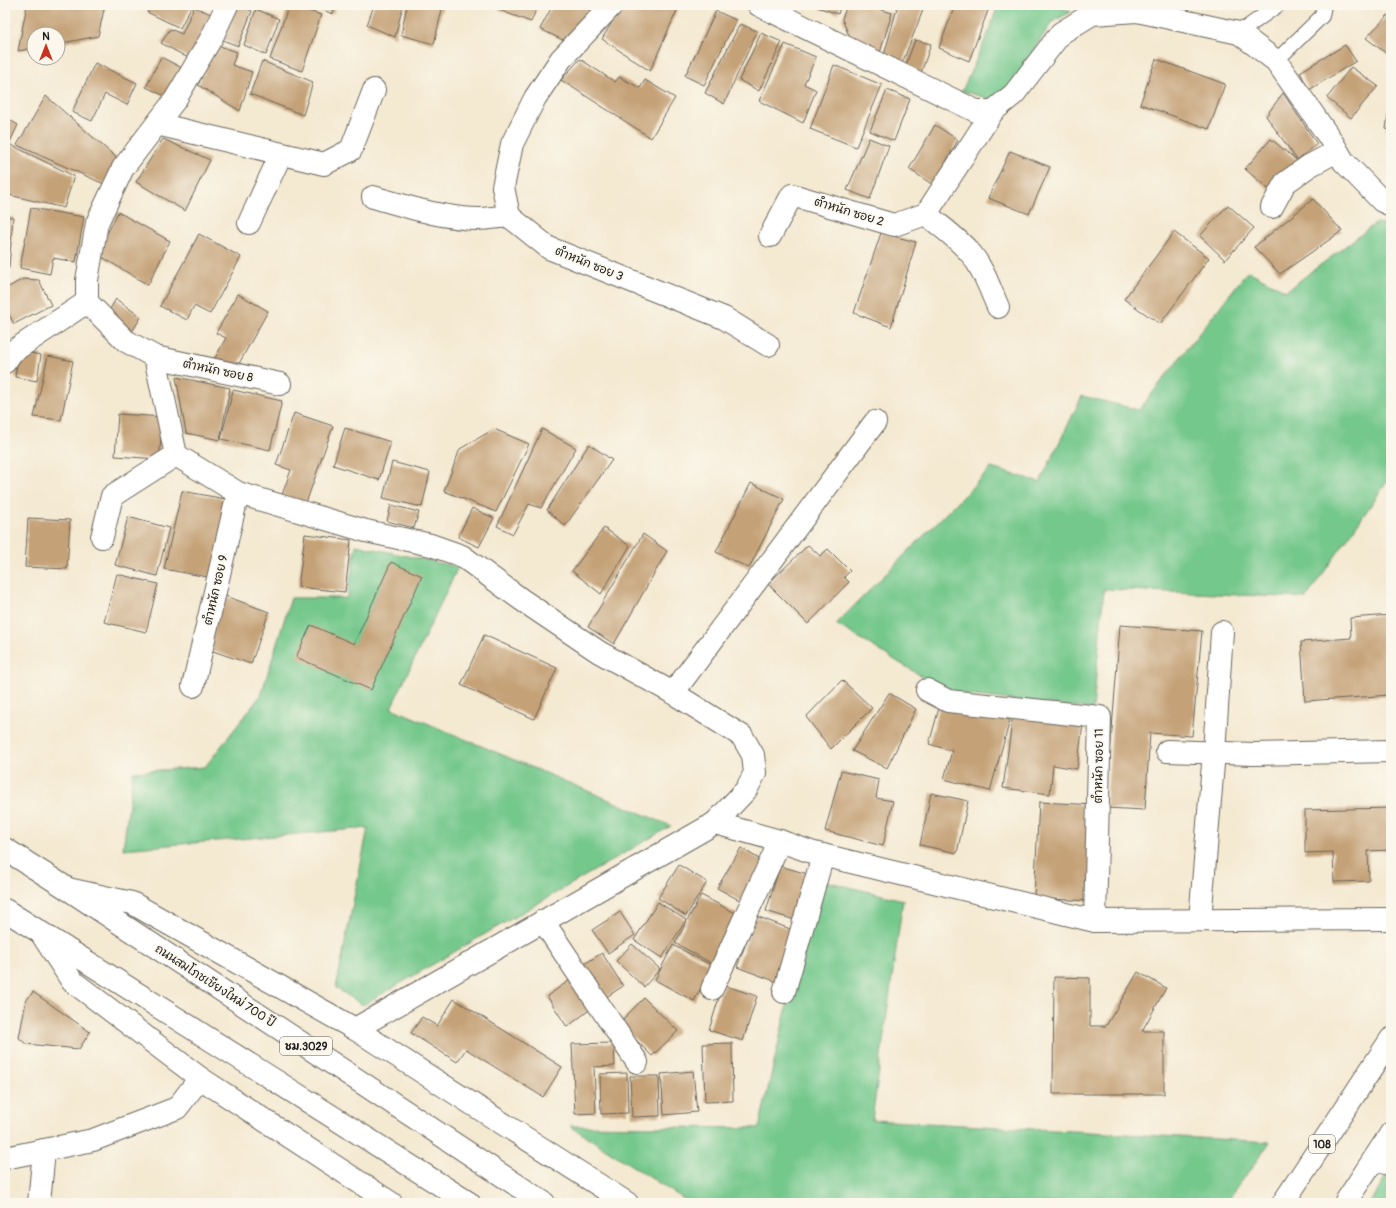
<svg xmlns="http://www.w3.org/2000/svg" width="1396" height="1208" font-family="Pangolin,'Playpen Sans Thai',sans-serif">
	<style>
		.green { fill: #74c88c; stroke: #487254 }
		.building { fill: #c4a177 }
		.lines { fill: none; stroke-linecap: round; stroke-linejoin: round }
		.lane-casing { stroke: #68645b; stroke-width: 16 }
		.street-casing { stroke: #68645b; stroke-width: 24 }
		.primary-casing { stroke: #68645b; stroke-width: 24 }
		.lane { stroke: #fff; stroke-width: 14 }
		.street { stroke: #fff; stroke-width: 22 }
		.primary { stroke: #fff; stroke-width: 22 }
		.labels { text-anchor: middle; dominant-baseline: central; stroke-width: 3.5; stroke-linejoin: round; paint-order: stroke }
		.shield { fill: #fbf7ec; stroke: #5f5e5a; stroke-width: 1 }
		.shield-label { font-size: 11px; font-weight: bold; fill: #1c1c1c }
		.street-label { font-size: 12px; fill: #1c1c1c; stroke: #fbf7ec }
	</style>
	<rect width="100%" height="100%" fill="#fbf7ec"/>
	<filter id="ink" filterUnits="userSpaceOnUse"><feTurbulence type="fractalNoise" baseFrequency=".025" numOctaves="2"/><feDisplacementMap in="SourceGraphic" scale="8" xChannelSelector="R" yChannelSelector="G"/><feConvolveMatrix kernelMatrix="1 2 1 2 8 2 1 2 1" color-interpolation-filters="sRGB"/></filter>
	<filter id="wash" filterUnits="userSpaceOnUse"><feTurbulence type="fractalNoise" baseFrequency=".012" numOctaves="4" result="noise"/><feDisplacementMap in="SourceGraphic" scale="16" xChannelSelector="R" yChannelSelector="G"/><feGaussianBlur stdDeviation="0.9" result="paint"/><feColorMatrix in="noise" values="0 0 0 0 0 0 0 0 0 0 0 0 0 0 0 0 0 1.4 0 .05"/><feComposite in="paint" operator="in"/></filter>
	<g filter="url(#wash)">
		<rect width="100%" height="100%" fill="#f4e9d1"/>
		<g class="green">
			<path d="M998,5H1057L1071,12L1052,22L1009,87L994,100L962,91L987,36Z"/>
			<path d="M1376,223L1391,225V476L1306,598L1104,589L1093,709L949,693L836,624L991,468L1040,482L1082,396L1139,410L1248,271L1286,291Z"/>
			<path d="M356,545L458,567L391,708L671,826L363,1005L336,988L368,828L123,849L133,772L205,767L261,695L291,598H347Z"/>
			<path d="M816,879L903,900L872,1120L1270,1142L1226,1203H690L570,1126L759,1128Z"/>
			<path d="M1386,1176L1391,1178V1203H1371Z"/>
		</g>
		<g id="blocks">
			<g class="building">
				<path d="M27,5H105L98,36L58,44V34H34V48L18,51Z"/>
				<path d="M151,5H192L180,28L147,12Z"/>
				<path d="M234,5H238L252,11L238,46L220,39Z"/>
				<path d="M289,5L321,15L302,71L270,59Z"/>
				<path d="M310,5H336L333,14Z"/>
				<path d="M374,5H403L395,37L367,25Z"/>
				<path d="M407,5H443L434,44L401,35Z"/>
				<path d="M500,5H538L531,22L499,10Z"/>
				<path d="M553,5H580L591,11L567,42L540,29Z"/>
				<path d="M622,5H676L679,6L650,71L602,39Z"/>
				<path d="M811,5H841L838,14Z"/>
				<path d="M847,5H866L892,13L879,56L853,45L842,19Z"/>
				<path d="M898,5H925L901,66L883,59Z"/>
				<path d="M955,5H982L989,8L969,61L939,48Z"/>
				<path d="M1221,5H1249L1244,9Z"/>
				<path d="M194,7L211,14L190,59L161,43L170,29L182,34Z"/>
				<path d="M256,9L279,19L266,55L244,45Z"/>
				<path d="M716,11L736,20L704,85L685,76Z"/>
				<path d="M1391,12V57L1366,38Z"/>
				<path d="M740,24L757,31L724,104L705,93Z"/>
				<path d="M761,33L782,42L759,91L739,80Z"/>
				<path d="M915,40L931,44L921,73L905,67Z"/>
				<path d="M785,44L816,57L804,84L816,90L803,123L759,101Z"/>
				<path d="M217,45L237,52L232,65L252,72L240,111L198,85Z"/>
				<path d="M1345,45L1356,61L1309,90L1300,72Z"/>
				<path d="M161,57L182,68L167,97L146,87Z"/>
				<path d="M580,59L615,82L619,77L640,88L645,80L675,98L651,138L561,80Z"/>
				<path d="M1156,59L1225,84L1209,129L1140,104Z"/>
				<path d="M262,61L313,82L303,115L250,94Z"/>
				<path d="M95,63L137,83L127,105L105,94L92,121L72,112Z"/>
				<path d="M834,65L882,85L856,147L810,129Z"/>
				<path d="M1351,67L1378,86L1351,118L1327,98Z"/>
				<path d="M887,90L910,99L894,141L870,131Z"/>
				<path d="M1283,93L1317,144L1297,160L1266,116Z"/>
				<path d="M46,96L119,160L104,184L17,145Z"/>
				<path d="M1390,101H1391V130L1386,129Z"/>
				<path d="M5,117L18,125L9,144L74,176L64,208L5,194Z"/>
				<path d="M935,125L958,140L933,185L909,169Z"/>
				<path d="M869,138L889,146L870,199L847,190Z"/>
				<path d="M163,139L210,160L185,211L136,182Z"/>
				<path d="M1271,139L1299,162L1272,192L1245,169Z"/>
				<path d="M1010,151L1050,167L1029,214L988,198Z"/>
				<path d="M1313,199L1342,231L1280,274L1254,247Z"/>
				<path d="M1228,205L1254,228L1225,260L1200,236Z"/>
				<path d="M31,208L84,217L76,262L53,258L50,274L20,268Z"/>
				<path d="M118,212L170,241L148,285L97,254Z"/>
				<path d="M5,217H13L9,268H5Z"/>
				<path d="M1174,232L1209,258L1160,324L1124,299Z"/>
				<path d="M881,233L916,242L891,327L854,313Z"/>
				<path d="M199,234L241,257L210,314L194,306L187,320L160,306Z"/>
				<path d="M23,279L39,280L51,305L14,324L5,307V289Z"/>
				<path d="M238,294L268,311L236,369L215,358L226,338L216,333Z"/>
				<path d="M116,299L141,317L130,335L106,316Z"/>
				<path d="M19,351L41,355L37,381L15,377Z"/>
				<path d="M48,356L73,361L61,420L34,417Z"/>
				<path d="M176,377L230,388L220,440L186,433Z"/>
				<path d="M233,390L282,401L270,450L221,439Z"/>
				<path d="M294,413L333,426L306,503L282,495L291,470L276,465Z"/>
				<path d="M118,414L163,417L159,459L115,456Z"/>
				<path d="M345,428L391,442L379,480L333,465Z"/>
				<path d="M494,429L529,444L496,512L444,491L460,449Z"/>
				<path d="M542,429L576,448L541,508L529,504L513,534L497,526Z"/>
				<path d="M589,444L612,460L565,526L547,510Z"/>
				<path d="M392,462L430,472L422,507L383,498Z"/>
				<path d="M751,483L784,499L749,568L716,552Z"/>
				<path d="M182,491L231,500L213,578L164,569Z"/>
				<path d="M391,505L419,512L414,528L387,521Z"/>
				<path d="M472,508L494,518L479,547L458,537Z"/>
				<path d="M128,517L169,528L157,576L115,565Z"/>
				<path d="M28,518L70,520L67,569L25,567Z"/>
				<path d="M604,528L630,546L601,594L572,571Z"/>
				<path d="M305,534L351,540L345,592L298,587Z"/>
				<path d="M643,534L667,551L614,644L588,627Z"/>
				<path d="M808,545L820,556L828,549L850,571L844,577L849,582L808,624L768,584Z"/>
				<path d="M391,562L422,576L371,690L296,657L311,625L354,644Z"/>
				<path d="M117,574L158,584L146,632L104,622Z"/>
				<path d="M220,594L269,612L251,664L204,648Z"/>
				<path d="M1391,615V695L1305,701L1301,642L1351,638L1350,618Z"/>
				<path d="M1120,625L1202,631L1192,736L1150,733L1145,810L1106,808Z"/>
				<path d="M484,635L557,668L534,719L461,685Z"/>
				<path d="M842,680L872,708L831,749L806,717Z"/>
				<path d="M889,693L916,709L887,768L852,751Z"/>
				<path d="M941,701L1010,720L990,791L944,779L952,751L929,744Z"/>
				<path d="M1013,714L1083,724L1077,769L1053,765L1050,794L1003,788Z"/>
				<path d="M841,771L879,780L876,798L893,801L883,846L825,831Z"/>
				<path d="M931,793L968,801L957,853L920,845Z"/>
				<path d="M1039,802L1096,805L1091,901L1034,898Z"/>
				<path d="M1391,808V850L1368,851L1369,881L1334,882L1333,852L1305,853V810Z"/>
				<path d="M741,848L764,862L741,901L717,888Z"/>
				<path d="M679,865L707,882L686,916L658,898Z"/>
				<path d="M780,866L811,875L798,921L766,911Z"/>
				<path d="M701,895L739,915L713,964L675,943Z"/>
				<path d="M658,902L686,920L662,958L634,940Z"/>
				<path d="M620,912L635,935L608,953L592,930Z"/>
				<path d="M756,916L798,932L780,983L737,967Z"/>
				<path d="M632,944L660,969L644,987L616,961Z"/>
				<path d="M673,945L713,966L694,1001L655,980Z"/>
				<path d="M602,953L623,986L602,1000L581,966Z"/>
				<path d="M1138,972L1166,988L1142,1031H1164V1094H1053L1054,977L1090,978V1026H1106Z"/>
				<path d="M577,975L596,1005L567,1027L547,996Z"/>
				<path d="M723,985L757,996L743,1041L709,1030Z"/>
				<path d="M33,992L90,1032L79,1049L26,1044L19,1038L26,1001Z"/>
				<path d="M644,998L678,1031L652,1056L619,1023Z"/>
				<path d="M454,999L562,1067L543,1097L466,1049L457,1062L411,1033L422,1017L437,1026Z"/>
				<path d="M614,1043L615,1066L594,1067L596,1113L575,1114L572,1044Z"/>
				<path d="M732,1043L733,1101L705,1102L703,1044Z"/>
				<path d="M693,1071L697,1112L664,1115L661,1074Z"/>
				<path d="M627,1073L628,1113L601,1114L600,1074Z"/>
				<path d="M630,1076H659L660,1116L632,1117Z"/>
			</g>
		</g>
	</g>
	<g filter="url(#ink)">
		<use href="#blocks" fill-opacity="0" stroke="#68645b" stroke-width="1"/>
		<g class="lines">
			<g class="lane-casing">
				<g id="lane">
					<path d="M1239,33L1278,5"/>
					<path d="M1276,61L1322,16L1324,5"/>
					<path d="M1370,1164L1391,1168"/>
				</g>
			</g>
			<g class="street-casing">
				<g id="street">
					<path d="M227,5L212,37L175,100L123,168L97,223L87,280V302L126,341L155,357L176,455L238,493L366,531L431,545L462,556L522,600L599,652L673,693L742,736L753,755L755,773L746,790L715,823L355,1029"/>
					<path d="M612,5L561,59L535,98L512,144L503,187L509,216L549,248L724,318L768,345"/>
					<path d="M759,5L976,111H993L1014,94L1061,33L1092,14L1137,11L1239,33L1276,61L1329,137L1344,162L1382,201L1391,205"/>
					<path d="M157,124L324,164L351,150L374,90"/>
					<path d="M373,197C408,207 442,218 478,219C488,219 499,217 509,216"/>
					<path d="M1272,207L1285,183L1309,166L1337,151"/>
					<path d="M926,214C941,227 959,239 972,255C984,270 990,289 998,307"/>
					<path d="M249,223L281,154"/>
					<path d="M770,236L792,195L894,225L926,214L993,111"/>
					<path d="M155,357L280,384"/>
					<path d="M5,362L12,352L87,302"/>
					<path d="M102,537L112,496L176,455"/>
					<path d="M193,686L238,493"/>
					<path d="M927,690L948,701L1100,717L1095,921"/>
					<path d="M673,693L875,422"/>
					<path d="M1167,751L1254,754L1391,751"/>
					<path d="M715,823L780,841L814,853L1095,921L1391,919"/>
					<path d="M1200,920L1214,752L1222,632"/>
					<path d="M543,921L637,1062"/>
					<path d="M712,989L780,841"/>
					<path d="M784,992L823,855"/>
					<path d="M5,1158L93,1140L177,1108L200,1078"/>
					<path d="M39,1203L44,1150"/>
				</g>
			</g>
			<g class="primary-casing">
				<g id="primary">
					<path d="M5,849L68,889L544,1203"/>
					<path d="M68,889L132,903L355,1029L627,1203"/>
					<path d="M5,910L469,1203"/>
					<path d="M43,936L72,981L200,1078L391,1203"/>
					<path d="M1283,1203L1391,1039"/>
					<path d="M1345,1203L1391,1133"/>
				</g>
			</g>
			<use href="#lane" class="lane"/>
			<use href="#street" class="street"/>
			<use href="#primary" class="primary"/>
		</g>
	</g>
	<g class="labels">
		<g class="shield">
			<rect x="280" y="1037" width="52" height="18" rx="3"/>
			<rect x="1309" y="1135" width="26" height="18" rx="3"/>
		</g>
		<g class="shield-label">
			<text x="306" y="1046">ชม.3029</text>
			<text x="1322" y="1144">108</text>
		</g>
		<g class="street-label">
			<text transform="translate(849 212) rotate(17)">ตำหนัก ซอย 2</text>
			<text transform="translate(589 264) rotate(22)">ตำหนัก ซอย 3</text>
			<text transform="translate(218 371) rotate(12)">ตำหนัก ซอย 8</text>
			<text transform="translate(216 590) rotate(-77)">ตำหนัก ซอย 9</text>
			<text transform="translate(1099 766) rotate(-89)">ตำหนัก ซอย 11</text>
			<text transform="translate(215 986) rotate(33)">ถนนสมโภชเชียงใหม่ 700 ปี</text>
		</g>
	</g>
	<rect width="1396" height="1208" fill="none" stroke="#fbf7ec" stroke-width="20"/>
	<g transform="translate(46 46)"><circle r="19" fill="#fbf7ec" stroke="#a29f99"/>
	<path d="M0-3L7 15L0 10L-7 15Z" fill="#c8321e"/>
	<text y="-6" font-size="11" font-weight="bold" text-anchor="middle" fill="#1c1c1c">N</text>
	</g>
</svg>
